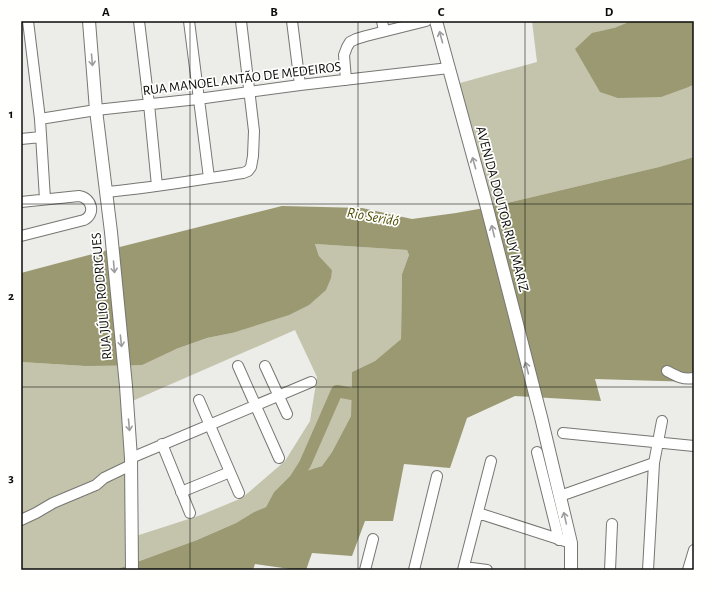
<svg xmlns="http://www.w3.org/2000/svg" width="715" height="591" font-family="'Alegreya Sans',sans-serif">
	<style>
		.green { fill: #c4c3ab; fill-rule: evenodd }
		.water { fill: #9a9972 }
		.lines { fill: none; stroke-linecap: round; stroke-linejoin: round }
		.river { stroke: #9a9972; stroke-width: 12 }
		.minor-casing { stroke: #767672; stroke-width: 12 }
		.major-casing { stroke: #767672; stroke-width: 14 }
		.minor { stroke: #fff; stroke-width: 10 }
		.major { stroke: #fff; stroke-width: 12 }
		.oneway { stroke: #9d9d9d }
		.grid { fill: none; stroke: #0b0b0a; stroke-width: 1; stroke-opacity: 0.55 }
		.labels { text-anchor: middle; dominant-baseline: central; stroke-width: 3.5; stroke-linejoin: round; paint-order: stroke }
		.street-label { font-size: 14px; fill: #0b0b0a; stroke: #fffffe }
		.water-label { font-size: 15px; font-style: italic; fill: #53500b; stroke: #fffffe }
		.neatline { fill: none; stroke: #0b0b0a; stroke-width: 1.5 }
		.grid-label { font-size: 13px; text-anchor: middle; font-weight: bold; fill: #0b0b0a }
	</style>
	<rect width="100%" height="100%" fill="#ecece8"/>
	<path class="green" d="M532,21H631L614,28L689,87L694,85V157L659,167L490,207L460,83L537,62Z
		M315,244L407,250L409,255L402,274L401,339L375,361L352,372L351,416L332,452L322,466L290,476L274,492L266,507L254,512L236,523L197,540L115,570H21V362L85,366L176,349L207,338L232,333L332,270L319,256ZM295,330L317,377L310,421L285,461L242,498L201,515L136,536L130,402Z"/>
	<path class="water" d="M631,21H694V85L661,97L618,98L600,92L575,49L592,33L614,28Z
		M694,157V382L595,379L601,401L515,396L467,418L450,468L404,464L393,521H365L352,556L312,553L306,570H297L255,564L253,570H115L197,540L236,523L254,512L266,507L274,492L290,476L322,466L332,452L351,416L352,372L375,361L401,339L402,274L409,255L407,250L315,244L319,256L332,270L331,278L326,290L309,305L289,315L232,333L207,338L176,349L142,365L85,366L21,362V273L104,251L282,206L362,208L412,219L456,213L490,207L659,167Z"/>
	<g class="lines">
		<path class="river" d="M291,486L305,464L337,391L362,396L365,392"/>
		<defs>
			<path id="minor" d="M28,21L40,119L45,199
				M139,21L149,104L157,186
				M189,21L209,178
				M292,21L300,85
				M382,21L384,31
				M346,80L344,55L347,47L350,42L356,39L366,36L426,21
				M40,119L96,110L198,99L300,85L449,68
				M21,139L41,137
				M106,192C152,188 197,180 243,173L248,171L251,167L253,156L254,131L241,21
				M21,202L79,196C92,198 96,214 84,220L21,236
				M238,366L279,458
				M265,366L287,414
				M667,371C676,376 683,380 694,378
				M199,400L239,493
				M563,433L694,446
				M162,444L190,513
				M537,452L559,540
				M131,458L311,382
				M181,492L230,472
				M560,496L654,463
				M478,513L571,543
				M21,520L36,513L53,503L96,485L104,478L131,465
				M464,567L487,570
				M365,570L373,539
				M414,570L437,476
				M463,570L491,461
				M610,570L612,524
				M648,570L654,463L662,421
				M688,570L694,550"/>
			<path id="major" d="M89,21L96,110L111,232L126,386L131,458L132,570
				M436,21L485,200L541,417L571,543V570"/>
		</defs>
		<use href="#minor" class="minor-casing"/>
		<use href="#major" class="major-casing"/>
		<use href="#minor" class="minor"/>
		<use href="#major" class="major"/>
	</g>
	<defs><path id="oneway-shaft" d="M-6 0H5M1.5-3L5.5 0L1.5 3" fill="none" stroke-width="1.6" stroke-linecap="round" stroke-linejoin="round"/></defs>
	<g class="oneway">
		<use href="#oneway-shaft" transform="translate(441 37) rotate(-105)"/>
		<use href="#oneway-shaft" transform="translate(92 60) rotate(85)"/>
		<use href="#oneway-shaft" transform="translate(474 163) rotate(-106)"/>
		<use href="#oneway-shaft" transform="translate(493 231) rotate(-104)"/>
		<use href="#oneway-shaft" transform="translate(114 267) rotate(85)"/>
		<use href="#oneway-shaft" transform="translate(121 341) rotate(84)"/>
		<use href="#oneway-shaft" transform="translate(527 368) rotate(-104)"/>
		<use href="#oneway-shaft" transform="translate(129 425) rotate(85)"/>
		<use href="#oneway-shaft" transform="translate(565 518) rotate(-103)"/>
	</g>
	<path class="grid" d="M190,21V570M358,21V570M525,21V570M21,204H694M21,387H694"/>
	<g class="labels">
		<g class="street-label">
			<text transform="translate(242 79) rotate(-7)">RUA MANOEL ANTÃO DE MEDEIROS</text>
			<text transform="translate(502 209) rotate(75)">AVENIDA DOUTOR RUY MARIZ</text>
			<text transform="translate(102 296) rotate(-95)">RUA JÚLIO RODRIGUES</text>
		</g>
		<g class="water-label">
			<text transform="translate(373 217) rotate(10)">Rio Seridó</text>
		</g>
	</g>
	<rect width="715" height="591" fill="none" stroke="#fffffe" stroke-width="44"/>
	<rect x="22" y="22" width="671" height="547" class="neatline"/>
	<g class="grid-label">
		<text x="106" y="16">A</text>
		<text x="274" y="16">B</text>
		<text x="441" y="16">C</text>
		<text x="609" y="16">D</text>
		<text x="11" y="118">1</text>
		<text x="11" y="300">2</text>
		<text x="11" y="482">3</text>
	</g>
</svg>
